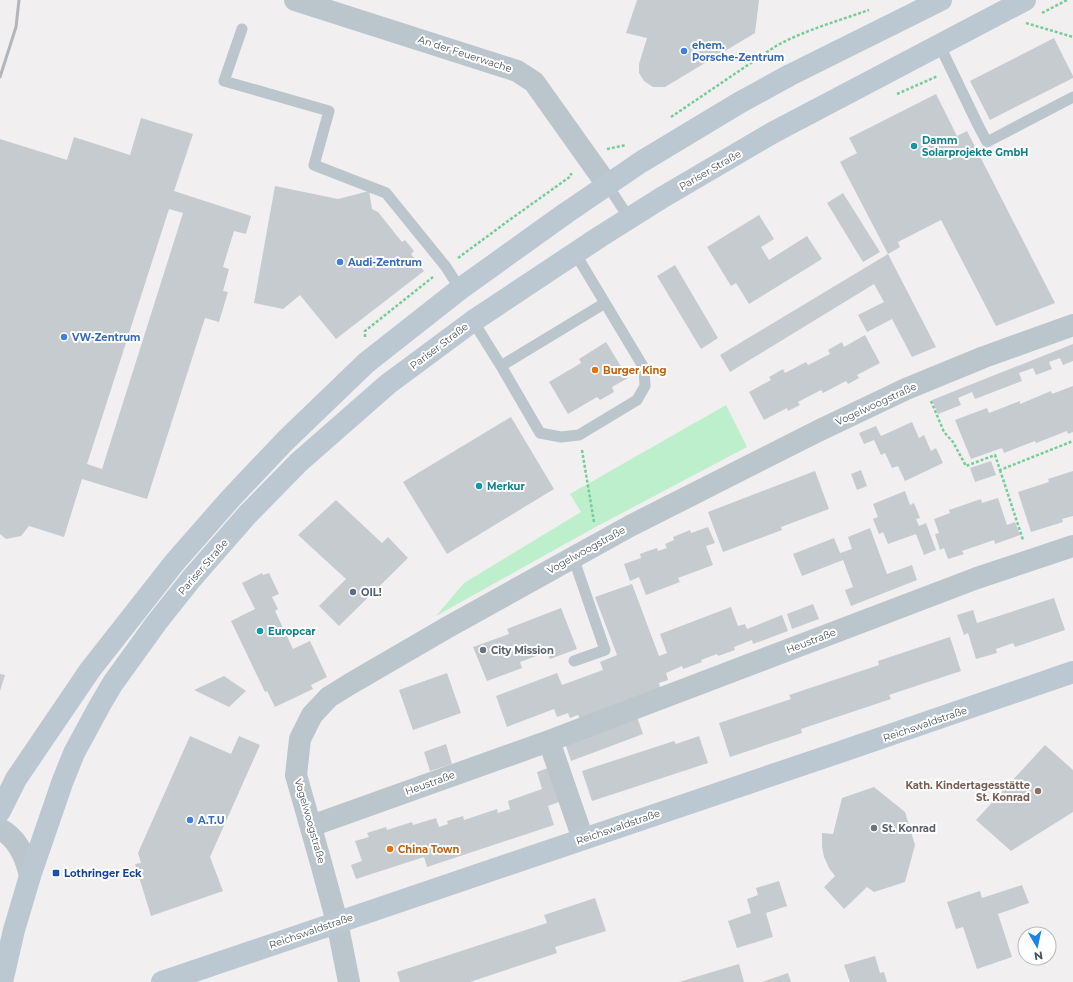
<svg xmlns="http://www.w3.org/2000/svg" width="1073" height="982" font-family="Montserrat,sans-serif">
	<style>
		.green { fill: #beefcc }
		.building { fill: #c6cbcf; fill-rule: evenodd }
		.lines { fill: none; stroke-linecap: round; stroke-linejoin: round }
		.path { stroke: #76cd99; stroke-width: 2.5; stroke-dasharray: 3 2; stroke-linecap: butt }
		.lane { stroke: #bbc5cc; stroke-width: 11 }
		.street { stroke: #bbc5cc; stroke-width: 22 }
		.secondary { stroke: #bbc8d1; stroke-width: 22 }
		.rail { stroke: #b2b6ba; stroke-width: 3 }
		.shop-dot { fill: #3f7fe0; stroke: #fff; stroke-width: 1.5 }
		.culture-dot { fill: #0f9aa8; stroke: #fff; stroke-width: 1.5 }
		.food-dot { fill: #e8710a; stroke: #fff; stroke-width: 1.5 }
		.service-dot { fill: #5c6f8a; stroke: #fff; stroke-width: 1.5 }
		.worship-dot { fill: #6b7280; stroke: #fff; stroke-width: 1.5 }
		.education-dot { fill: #8d6e63; stroke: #fff; stroke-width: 1.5 }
		.transit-dot { fill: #1a4fb4; stroke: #fff; stroke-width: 1.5 }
		.labels { text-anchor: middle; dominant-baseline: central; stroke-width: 4; stroke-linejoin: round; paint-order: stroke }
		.shop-label { font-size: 10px; font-weight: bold; fill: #366cbe; stroke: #fff; text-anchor: start }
		.street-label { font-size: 10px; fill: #47555d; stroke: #fff }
		.culture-label { font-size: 10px; font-weight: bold; fill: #0d838f; stroke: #fff; text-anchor: start }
		.food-label { font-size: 10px; font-weight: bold; fill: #c56008; stroke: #fff; text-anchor: start }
		.service-label { font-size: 10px; font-weight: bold; fill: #4e5e75; stroke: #fff; text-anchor: start }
		.worship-label { font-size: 10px; font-weight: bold; fill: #5b616d; stroke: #fff; text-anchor: start }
		.education-label { font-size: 10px; font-weight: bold; fill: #785e54; stroke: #fff; text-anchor: end }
		.transit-label { font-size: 10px; font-weight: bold; fill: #164399; stroke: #fff; text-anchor: start }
	</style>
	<rect width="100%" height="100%" fill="#f2eff0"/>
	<path class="green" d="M726,405L747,447L592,529L436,616L464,583L581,512L570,494Z"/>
	<path class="building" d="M637,0H759L755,33L665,87H653L644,81L639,73V64L647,38L626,33Z
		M1054,38L1073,76V78L990,120L970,81Z
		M936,94L957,136L967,131L1055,303L996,326L941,220L898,242L900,247L888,254L840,162L857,153L849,138Z
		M141,118L193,134L174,191L251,216L246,234L234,231L223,267L229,269L223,291L228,292L219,322L205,318L147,499L82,479L64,537L29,526L21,536L6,539L0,534V139L67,160L74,137L130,155ZM169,209L183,213L102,469L87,464Z
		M275,186L338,199L369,191L372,209L378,212L402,242L405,240L414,251L411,254L424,271L336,339L300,295L283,309L254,303Z
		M843,193L880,252L863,262L827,203Z
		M759,215L774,239L761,247L769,260L807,236L822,259L749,304L736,283L731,286L707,247Z
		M888,254L936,347L912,357L892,319L867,332L858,315L884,302L874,284L730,372L720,355Z
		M675,265L718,338L701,349L657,276Z
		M865,335L880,363L857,375L859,378L848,384L846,381L823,393L821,390L798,402L800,405L788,411L787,408L764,420L749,392L771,380L769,377L783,369L785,373L806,362L808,365L830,354L828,350L842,342L844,347Z
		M606,342L628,378L612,387L614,392L600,400L597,397L568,414L549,382L581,363L579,359Z
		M1073,344V361L1063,365L1060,358L1049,362L1052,369L1036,375L1033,368L1019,373L1022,381L975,399L972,392L958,398L961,405L938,414L932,400Z
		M1073,386V432L1068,434L1067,431L1036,443L1035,441L1004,453L1002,448L971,459L955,420L987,408L989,413L1020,401V404L1051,391L1052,394Z
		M511,417L554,489L447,554L403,482Z
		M912,422L919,438L924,435L931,451L936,448L943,463L905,481L898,466L892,468L885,453L881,455L874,440L864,444L859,433L876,426L881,436Z
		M991,461L996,475L975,482L970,468Z
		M861,470L867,486L857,490L851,474Z
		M815,471L829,509L781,527L782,530L723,552L708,512Z
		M1073,471V516L1062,519L1063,522L1031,532L1018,492L1049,482L1048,479Z
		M905,491L910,505L914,503L920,518L916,519L919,526L926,523L936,550L924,555L916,534L888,544L883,532L879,534L873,519L878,517L873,504Z
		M998,498L1007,525L1015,522L1020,535L995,544L994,540L962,551L964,554L948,559L944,548L940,550L935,534L939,533L934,519L950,513L949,510L981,499L982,503Z
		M336,500L382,543L388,537L408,558L339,626L319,606L346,579L298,535Z
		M708,527L715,543L706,546L713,565L678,578L680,582L646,595L639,577L630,581L624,564L641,558L640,554L648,551L657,548L658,551L667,548L665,544L674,540L673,537L690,530L691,533Z
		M870,528L887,574L912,565L917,580L851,606L845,590L853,587L843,560L802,576L793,554L834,538L840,553L852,549L848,537Z
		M262,573L263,575L269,573L279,594L272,597L278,609L275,611L293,649L310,641L327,677L311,685L313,689L275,707L267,691L265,692L231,621L255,609L242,583Z
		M632,584L659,656L667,653L660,634L731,607L738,626L745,624L747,629L782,615L788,631L753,644L752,640L734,647L735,650L718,656L717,654L701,660L702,662L683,669L682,666L666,673L668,680L659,683L660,688L580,719L578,715L570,718L568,713L557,717L554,709L507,727L496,696L557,673L562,685L603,670L600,662L617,655L595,597Z
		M1054,598L1065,630L1015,647L1013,643L996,649L997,653L976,659L968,633L964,635L957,615L973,610L977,623Z
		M813,604L819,619L792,629L787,614Z
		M561,608L577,649L550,659L547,652L520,662L522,668L487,681L473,647L509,634L507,629Z
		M950,637L961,671L889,695L891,699L801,729L802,733L730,757L719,723L791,699L789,695L879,665L878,661Z
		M447,673L461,713L413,730L399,690Z
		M0,674L5,675L0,691Z
		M224,676L246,691L229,707L194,690Z
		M637,717L643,734L571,761L565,743Z
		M190,736L231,754L239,736L260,745L210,857L223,891L151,916L135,864L141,863L138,853Z
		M699,736L708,763L592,801L582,771L674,741L676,744Z
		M446,744L452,764L430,771L424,752Z
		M1045,745L1073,770V812L1011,851L976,820Z
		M548,768L559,802L548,806L554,825L427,867L424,857L356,879L351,865L362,861L355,841L369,837L367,833L386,827L387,830L412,822L413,825L436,818L439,827L448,824L447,821L463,816L464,820L497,809L498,813L510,809L508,801L542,789L537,772Z
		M874,787L905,812L915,845L905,882L874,892L867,887L844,909L824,887L835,876L829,868L824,857L822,847V833L833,834L842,798Z
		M779,881L787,906L766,913L773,937L737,948L728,921L751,913L747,899L758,895L756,888Z
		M1022,885L1029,903L998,914L1012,957L977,969L963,927L956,929L947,902L980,891L982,898Z
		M595,898L606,931L555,947L557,953L470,982H400L397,972L547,923L544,915Z
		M875,956L880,973L884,972L887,982H850L844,965Z
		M739,964L744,982H679Z
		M788,973L791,982H762Z"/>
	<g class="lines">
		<path class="path" d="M1042,13L1067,0
			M1026,23L1073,37
			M897,94L938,76
			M671,117L776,46C805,30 838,21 869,10
			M607,149L626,145
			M458,258L508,221L571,176V173
			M365,337V331L433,277
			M931,401L944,432L953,442L966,466L995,455L1000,470L1073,441
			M582,450L594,522
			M1000,470L1023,540"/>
		<path class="lane" d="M242,29L224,81L329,111L314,165L386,193L446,267L460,289
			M939,44L978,125L987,142L1073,97
			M608,186L629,218
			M473,321L501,366L540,433L561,437L579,435L637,400L645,386L644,368L575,253
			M501,366L605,303
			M573,557L605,650L574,661"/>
		<path class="street" d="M295,0L517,71L534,82L608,186
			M549,741L583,839
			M311,826L549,741L977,578L1073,546
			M0,829C17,838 26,858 30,876
			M349,982L337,922L321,863L296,775L300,739L312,715L329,697L350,684L448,627L630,526L818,431L906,389L984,357L1073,325"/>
		<path class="secondary" d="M0,811L16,779L90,670L174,563L231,498L285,441L366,363L460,289L566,213L641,162L739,103L790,75L941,0
			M2,982L14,930L30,876L62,783L74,753L100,705L113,683L157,622L192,578L248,514L299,462L388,384L473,321L601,236L663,197L774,132L1025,0
			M162,982C466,878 770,777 1073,672"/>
		<path class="rail" d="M0,77L16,27L19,0"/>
	</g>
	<g class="shop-dot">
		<circle cx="684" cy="51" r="4"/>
		<circle cx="340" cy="262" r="4"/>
		<circle cx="64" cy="337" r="4"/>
		<circle cx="190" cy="820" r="4"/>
	</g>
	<g class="culture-dot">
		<circle cx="914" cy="146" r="4"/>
		<circle cx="479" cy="486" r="4"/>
		<circle cx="260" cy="631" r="4"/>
	</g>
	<g class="food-dot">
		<circle cx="595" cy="370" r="4"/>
		<circle cx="390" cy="849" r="4"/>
	</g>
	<circle class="service-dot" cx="353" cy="592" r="4"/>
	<g class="worship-dot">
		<circle cx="483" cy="650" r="4"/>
		<circle cx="874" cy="828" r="4"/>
	</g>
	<circle class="education-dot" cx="1038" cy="791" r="4"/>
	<rect class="transit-dot" x="52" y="869" width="8" height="8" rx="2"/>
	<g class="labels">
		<g class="shop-label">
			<text x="692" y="45">ehem.<tspan x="692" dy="12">Porsche-Zentrum</tspan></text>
			<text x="348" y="262">Audi-Zentrum</text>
			<text x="72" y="337">VW-Zentrum</text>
			<text x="198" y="820">A.T.U</text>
		</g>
		<g class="street-label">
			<text transform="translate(465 54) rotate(18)">An der Feuerwache</text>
			<text transform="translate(710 170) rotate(-30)">Pariser Straße</text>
			<text transform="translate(439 346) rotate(-37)">Pariser Straße</text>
			<text transform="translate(876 404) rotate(-25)">Vogelwoogstraße</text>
			<text transform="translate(586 550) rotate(-29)">Vogelwoogstraße</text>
			<text transform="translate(203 567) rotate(-49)">Pariser Straße</text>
			<text transform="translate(811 641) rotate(-21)">Heustraße</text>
			<text transform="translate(925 724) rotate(-19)">Reichswaldstraße</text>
			<text transform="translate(430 783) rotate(-20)">Heustraße</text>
			<text transform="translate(310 821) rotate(74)">Vogelwoogstraße</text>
			<text transform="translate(618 827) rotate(-19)">Reichswaldstraße</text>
			<text transform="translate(311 931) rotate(-19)">Reichswaldstraße</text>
		</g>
		<g class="culture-label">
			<text x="922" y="140">Damm<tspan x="922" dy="12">Solarprojekte GmbH</tspan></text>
			<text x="487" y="486">Merkur</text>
			<text x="268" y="631">Europcar</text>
		</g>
		<g class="food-label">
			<text x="603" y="370">Burger King</text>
			<text x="398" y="849">China Town</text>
		</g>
		<g class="service-label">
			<text x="361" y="592">OIL!</text>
		</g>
		<g class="worship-label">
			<text x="491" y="650">City Mission</text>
			<text x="882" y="828">St. Konrad</text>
		</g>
		<g class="education-label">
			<text x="1030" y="785">Kath. Kindertagesstätte<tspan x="1030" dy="12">St. Konrad</tspan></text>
		</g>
		<g class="transit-label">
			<text x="64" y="873">Lothringer Eck</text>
		</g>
	</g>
	<g transform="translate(1037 946) rotate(171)"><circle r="19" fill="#ffffff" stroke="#b5bbbe"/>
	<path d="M0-3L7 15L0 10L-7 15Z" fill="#1986e2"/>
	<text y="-6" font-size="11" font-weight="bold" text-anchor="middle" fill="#47555d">N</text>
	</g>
</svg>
